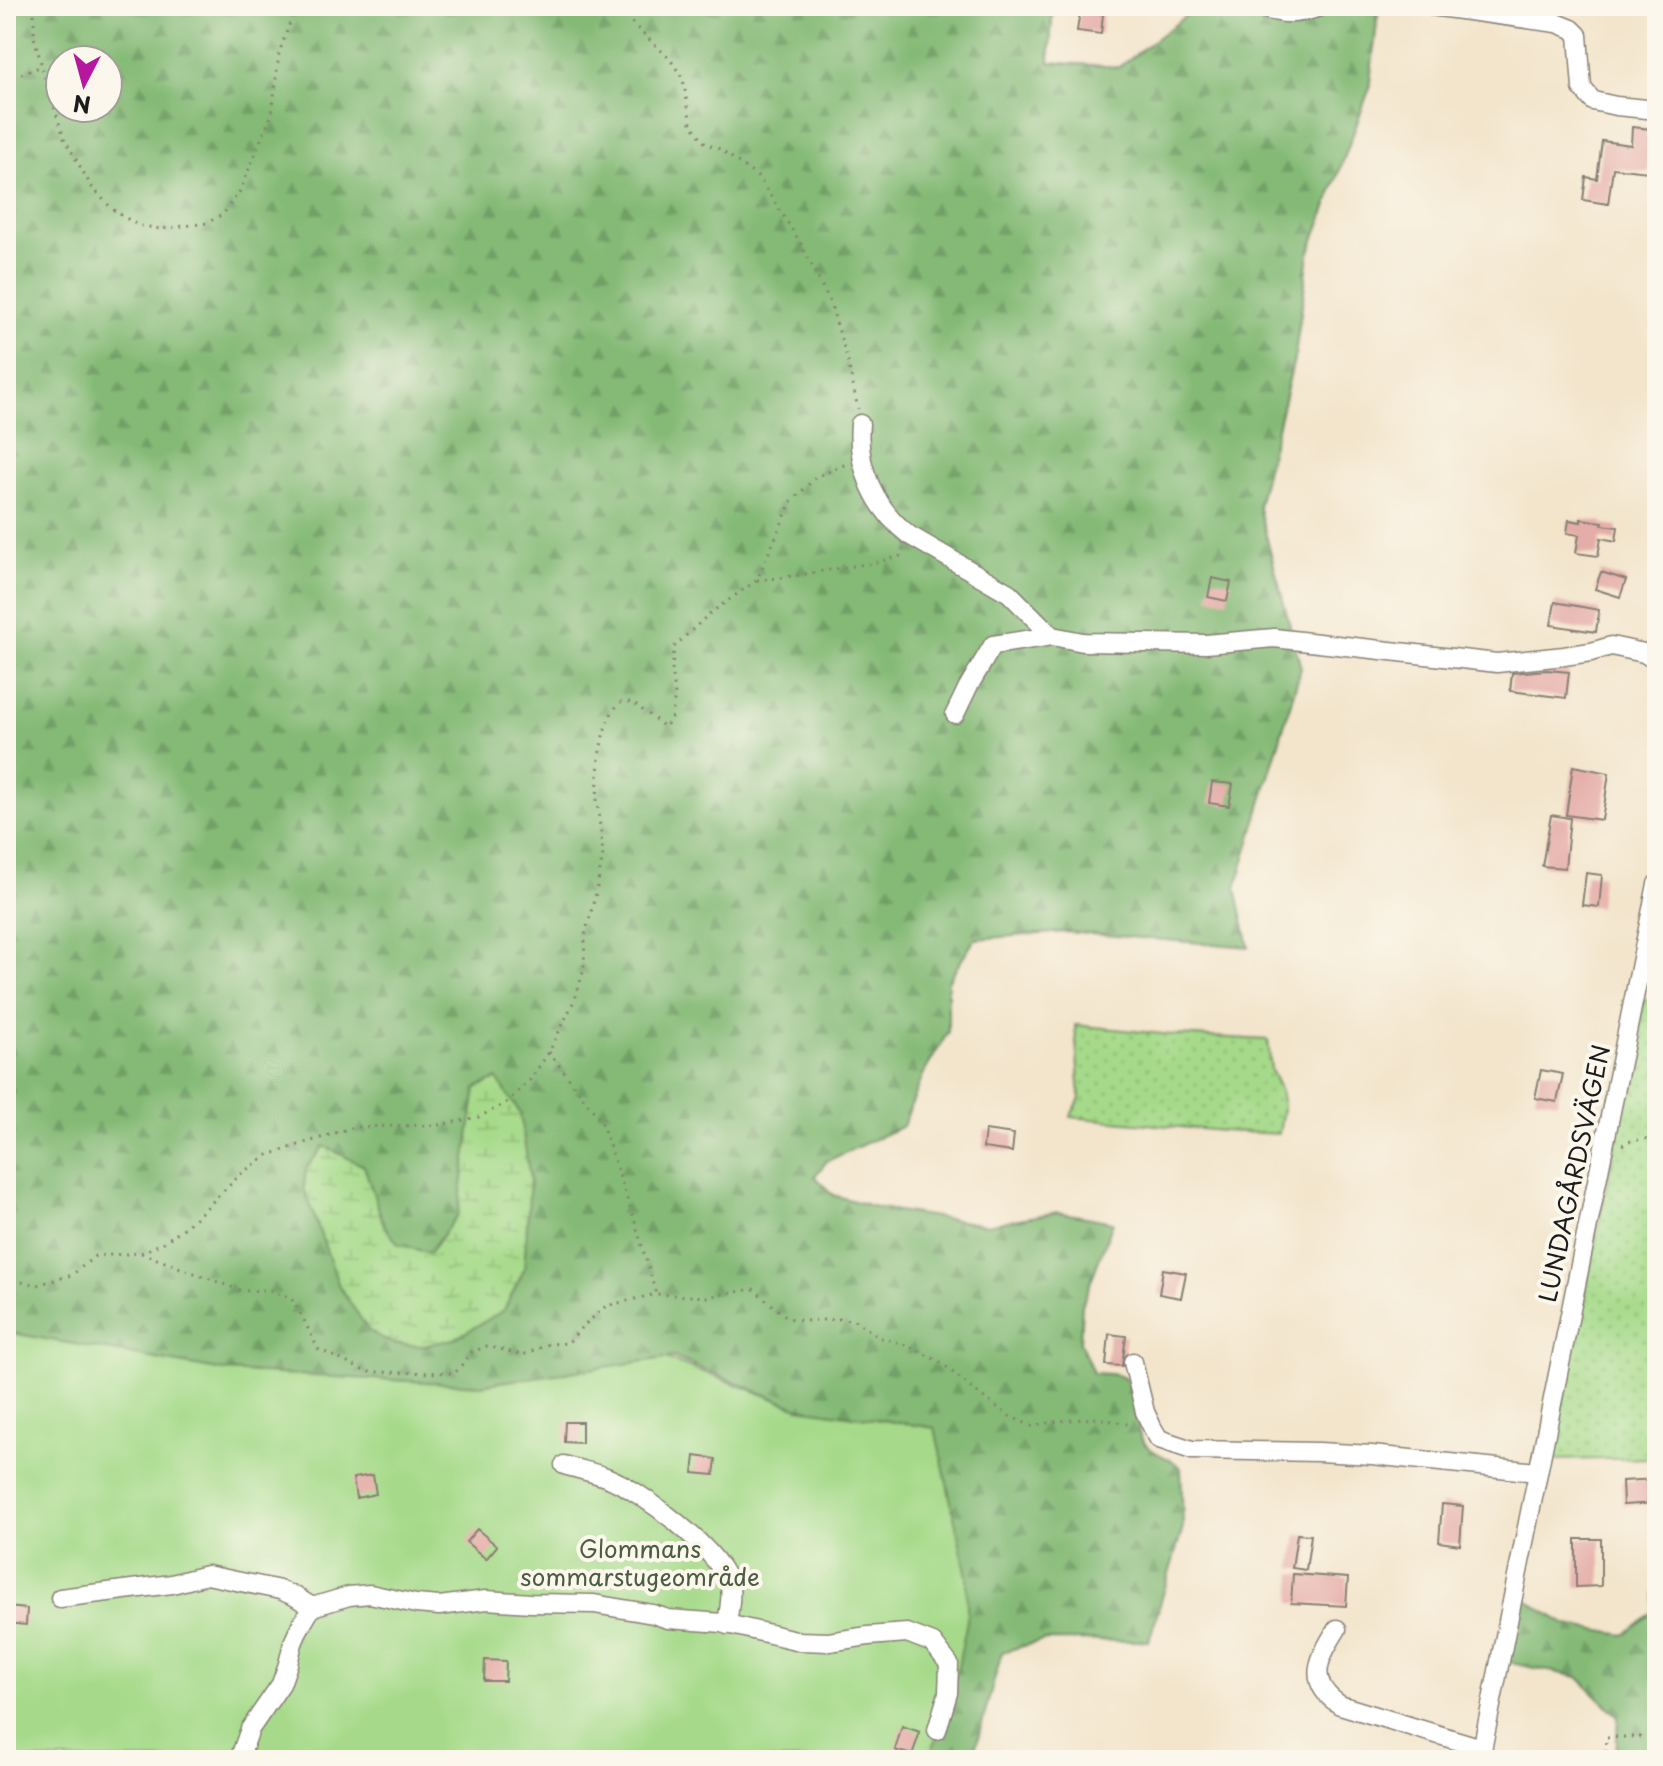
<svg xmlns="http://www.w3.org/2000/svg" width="1663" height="1766" font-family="'Playpen Sans',sans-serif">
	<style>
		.grass { fill: url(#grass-dots); stroke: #617b53; stroke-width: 2 }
		.forest { fill: url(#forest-firs); stroke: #506b49; stroke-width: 2; fill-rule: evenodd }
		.wetland { fill: url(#wetland-marsh); stroke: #617b53; stroke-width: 2 }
		.park { fill: #a6da8a; stroke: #617b53; stroke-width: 2 }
		.building { fill: #e5ada8 }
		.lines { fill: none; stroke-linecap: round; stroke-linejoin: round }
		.minor-casing { stroke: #888074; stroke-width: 21 }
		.path { stroke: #888074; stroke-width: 3; stroke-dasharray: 2 6; stroke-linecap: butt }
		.minor { stroke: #fff; stroke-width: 18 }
		.labels { text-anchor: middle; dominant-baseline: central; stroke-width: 8; stroke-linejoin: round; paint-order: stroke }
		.street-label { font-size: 24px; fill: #1c1c1c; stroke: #fbf7ec }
		.park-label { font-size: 24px; fill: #4c5e42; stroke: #fbf7ec }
	</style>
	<defs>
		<pattern id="grass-dots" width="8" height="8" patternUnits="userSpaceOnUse" patternTransform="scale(2)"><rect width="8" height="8" fill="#a6da8a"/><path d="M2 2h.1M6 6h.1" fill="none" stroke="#8eba76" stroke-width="1.8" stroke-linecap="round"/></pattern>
		<pattern id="forest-firs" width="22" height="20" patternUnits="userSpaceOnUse" patternTransform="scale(2)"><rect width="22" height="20" fill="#84ba76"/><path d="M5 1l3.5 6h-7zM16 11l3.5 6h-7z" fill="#719f66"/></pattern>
		<pattern id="wetland-marsh" width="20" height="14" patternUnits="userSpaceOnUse" patternTransform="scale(2)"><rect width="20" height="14" fill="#a6da8a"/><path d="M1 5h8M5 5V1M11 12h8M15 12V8" fill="none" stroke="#8eba76"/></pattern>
	</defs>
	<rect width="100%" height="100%" fill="#fbf7ec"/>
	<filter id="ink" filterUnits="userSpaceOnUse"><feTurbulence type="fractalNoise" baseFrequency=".0125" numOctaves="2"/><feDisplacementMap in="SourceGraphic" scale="16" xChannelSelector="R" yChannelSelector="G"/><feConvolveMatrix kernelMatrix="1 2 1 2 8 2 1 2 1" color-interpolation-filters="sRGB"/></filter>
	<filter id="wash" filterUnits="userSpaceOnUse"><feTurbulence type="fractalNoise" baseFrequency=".006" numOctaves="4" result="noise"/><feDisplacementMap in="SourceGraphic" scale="32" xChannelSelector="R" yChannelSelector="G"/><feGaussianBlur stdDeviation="1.8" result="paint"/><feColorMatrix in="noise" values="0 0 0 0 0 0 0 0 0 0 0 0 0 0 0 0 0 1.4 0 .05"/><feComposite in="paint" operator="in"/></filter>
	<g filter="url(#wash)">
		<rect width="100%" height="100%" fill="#f3e5cc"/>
		<path class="grass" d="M1644,1000H1657V1458L1551,1460Z
			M1075,1025L1173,1035L1268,1040L1271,1070L1280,1089L1283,1107L1279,1134L1223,1131L1070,1117L1080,1099Z"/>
		<path class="forest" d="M6,6H1053L1049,62L1119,67L1187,15L1189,6H1379L1369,90L1309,254L1295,355L1258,505L1301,668L1236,888L1249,947L1066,932L975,939L948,981V1032L924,1073L903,1126L827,1161L815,1176L833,1195L879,1208L986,1225L1058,1212L1113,1222L1082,1305L1080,1342L1093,1373C1102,1374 1117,1373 1124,1378C1137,1387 1134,1424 1141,1438C1149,1454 1170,1456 1181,1468L1183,1527L1149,1641L1045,1640L1002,1652L972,1760H929L957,1671L935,1428L799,1408L673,1357L481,1385L223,1371L6,1332ZM60,60H108V108H60Z
			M1657,1571V1760H1616L1618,1716L1578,1677L1506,1662L1521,1597L1567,1625L1624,1635L1653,1612Z"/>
		<path class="wetland" d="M497,1079L520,1113L530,1179L524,1270L504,1310L454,1339L422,1346L391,1343L369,1331L339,1286L304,1188L306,1168L324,1146L364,1166L384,1225L398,1244L429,1253L458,1214L476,1088Z"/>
		<path class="park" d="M6,1332L223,1371L481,1385L666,1358L799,1408L935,1428L967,1576V1620L957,1671L929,1760H6Z"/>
		<g id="blocks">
			<path class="building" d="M1080,11L1103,14L1101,34L1077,31Z
				M1632,127L1651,129L1648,172L1613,168L1608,204L1583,200L1586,177L1597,179L1602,141L1631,145Z
				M1581,519L1603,522L1602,525L1618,527L1616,541L1601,538L1598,556L1576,553L1579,535L1567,533L1569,520L1581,522Z
				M1601,572L1626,580L1620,597L1595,589Z
				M1212,578L1231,582L1227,601L1208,597Z
				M1555,602L1599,610L1596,632L1551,625Z
				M1547,670L1569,672L1566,698L1510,691L1512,673Z
				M1573,766L1609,773L1602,820L1566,815Z
				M1212,782L1233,784L1229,806L1209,803Z
				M1551,815L1570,818L1565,868L1542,866Z
				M1586,873L1602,875L1599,907L1582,905Z
				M1541,1070L1563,1074L1557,1102L1535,1098Z
				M985,1130L1014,1134L1012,1152L983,1148Z
				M1163,1269L1186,1273L1181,1298L1159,1294Z
				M1109,1334L1126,1336L1122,1366L1106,1365Z
				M565,1422H582V1443L564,1442Z
				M695,1456L716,1459L714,1475L693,1473Z
				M373,1475L376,1494L356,1498L353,1478Z
				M1657,1479V1503L1623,1505L1622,1481Z
				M1442,1504L1463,1506L1460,1545L1439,1542Z
				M477,1529L497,1546L486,1559L466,1542Z
				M1297,1534L1311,1535L1306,1570L1292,1568Z
				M1576,1539H1601V1586L1576,1587Z
				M1293,1574L1348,1578L1346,1606L1291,1603Z
				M7,1607L27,1609L26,1625L6,1623Z
				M485,1660L506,1661L505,1681H484Z
				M902,1726L920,1732L912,1755L895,1750Z"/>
		</g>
	</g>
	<g filter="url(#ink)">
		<use href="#blocks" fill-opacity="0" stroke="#888074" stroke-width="2"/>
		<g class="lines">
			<defs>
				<path id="minor" d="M1253,6C1281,14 1295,17 1322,6
					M1431,6L1557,23L1572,29L1578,35L1582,88L1593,101L1616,106L1657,110
					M860,424C856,466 875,509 909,535L1009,593L1052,636
					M955,714L968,687L993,645L1052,636L1083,642L1206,644L1274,638L1497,663L1564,656L1591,652L1611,646L1644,653L1657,661
					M1133,1362L1145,1412L1153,1429L1159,1439L1192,1450L1319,1452L1372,1455L1537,1472
					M564,1465C577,1469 592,1472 606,1477C639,1489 723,1552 730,1587C732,1598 728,1614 727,1625
					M60,1598L172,1584L207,1575L280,1590L296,1597L312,1607
					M1337,1629C1319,1658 1305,1682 1340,1705L1482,1748
					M239,1760L250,1729L281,1684L288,1664L293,1643L300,1627L312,1607L349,1596L370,1594L416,1604L439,1606L486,1600L531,1603L594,1604L653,1614L668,1619L723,1623L800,1641L829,1642L868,1636L907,1633L933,1643L949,1664L948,1693L937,1730
					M1480,1760L1657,884"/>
			</defs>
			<use href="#minor" class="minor-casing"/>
			<path class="path" d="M34,6V37L47,85L64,138L91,186L112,209L137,225L160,229L207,223L223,214L240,191L272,113L279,53L296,6
				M614,6L670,59L683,79L691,124L706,144L720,149L759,178L800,242L830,302L847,358L858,409
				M6,80L42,66
				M757,580L780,578L878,562L900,556L903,549
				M549,1052L601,1121L635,1222L656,1294
				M1622,1145L1631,1141L1657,1137
				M141,1253L242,1291L270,1290L291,1298L303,1318L318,1349L367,1372L455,1373L472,1352L487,1346L523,1355L549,1344L568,1343L581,1328L606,1306L656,1294L706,1297L753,1289L788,1318L805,1321L840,1319L854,1320L881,1338L909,1346L942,1363L971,1388L1009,1416L1032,1426L1059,1421L1097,1418L1132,1425
				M6,1279L37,1285L72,1275L95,1256L141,1253L164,1242L184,1228L207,1207L243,1172L268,1155L354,1127L439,1125L479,1117L506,1103L530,1080L549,1052L575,999L584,969L585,935L596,893L603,854L597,799L599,756L604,731L612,712L620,702H632L665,727L671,719L675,695L672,668L674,647L709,614L757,580L791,502L816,477L846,464
				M1605,1760L1606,1737H1657"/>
			<use href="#minor" class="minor"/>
		</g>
	</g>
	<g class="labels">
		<g class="street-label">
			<text transform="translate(1573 1173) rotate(-78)">LUNDAGÅRDSVÄGEN</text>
		</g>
		<g class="park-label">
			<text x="640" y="1548">Glommans<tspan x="640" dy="28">sommarstugeområde</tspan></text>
		</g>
	</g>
	<rect width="1663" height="1766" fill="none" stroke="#fbf7ec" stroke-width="32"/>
	<g transform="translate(84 84) rotate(186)"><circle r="38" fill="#fbf7ec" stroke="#a29f99" stroke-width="2"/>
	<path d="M0-6L14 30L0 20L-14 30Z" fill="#b5179e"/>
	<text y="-12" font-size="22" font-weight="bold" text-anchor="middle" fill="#1c1c1c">N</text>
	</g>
</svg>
